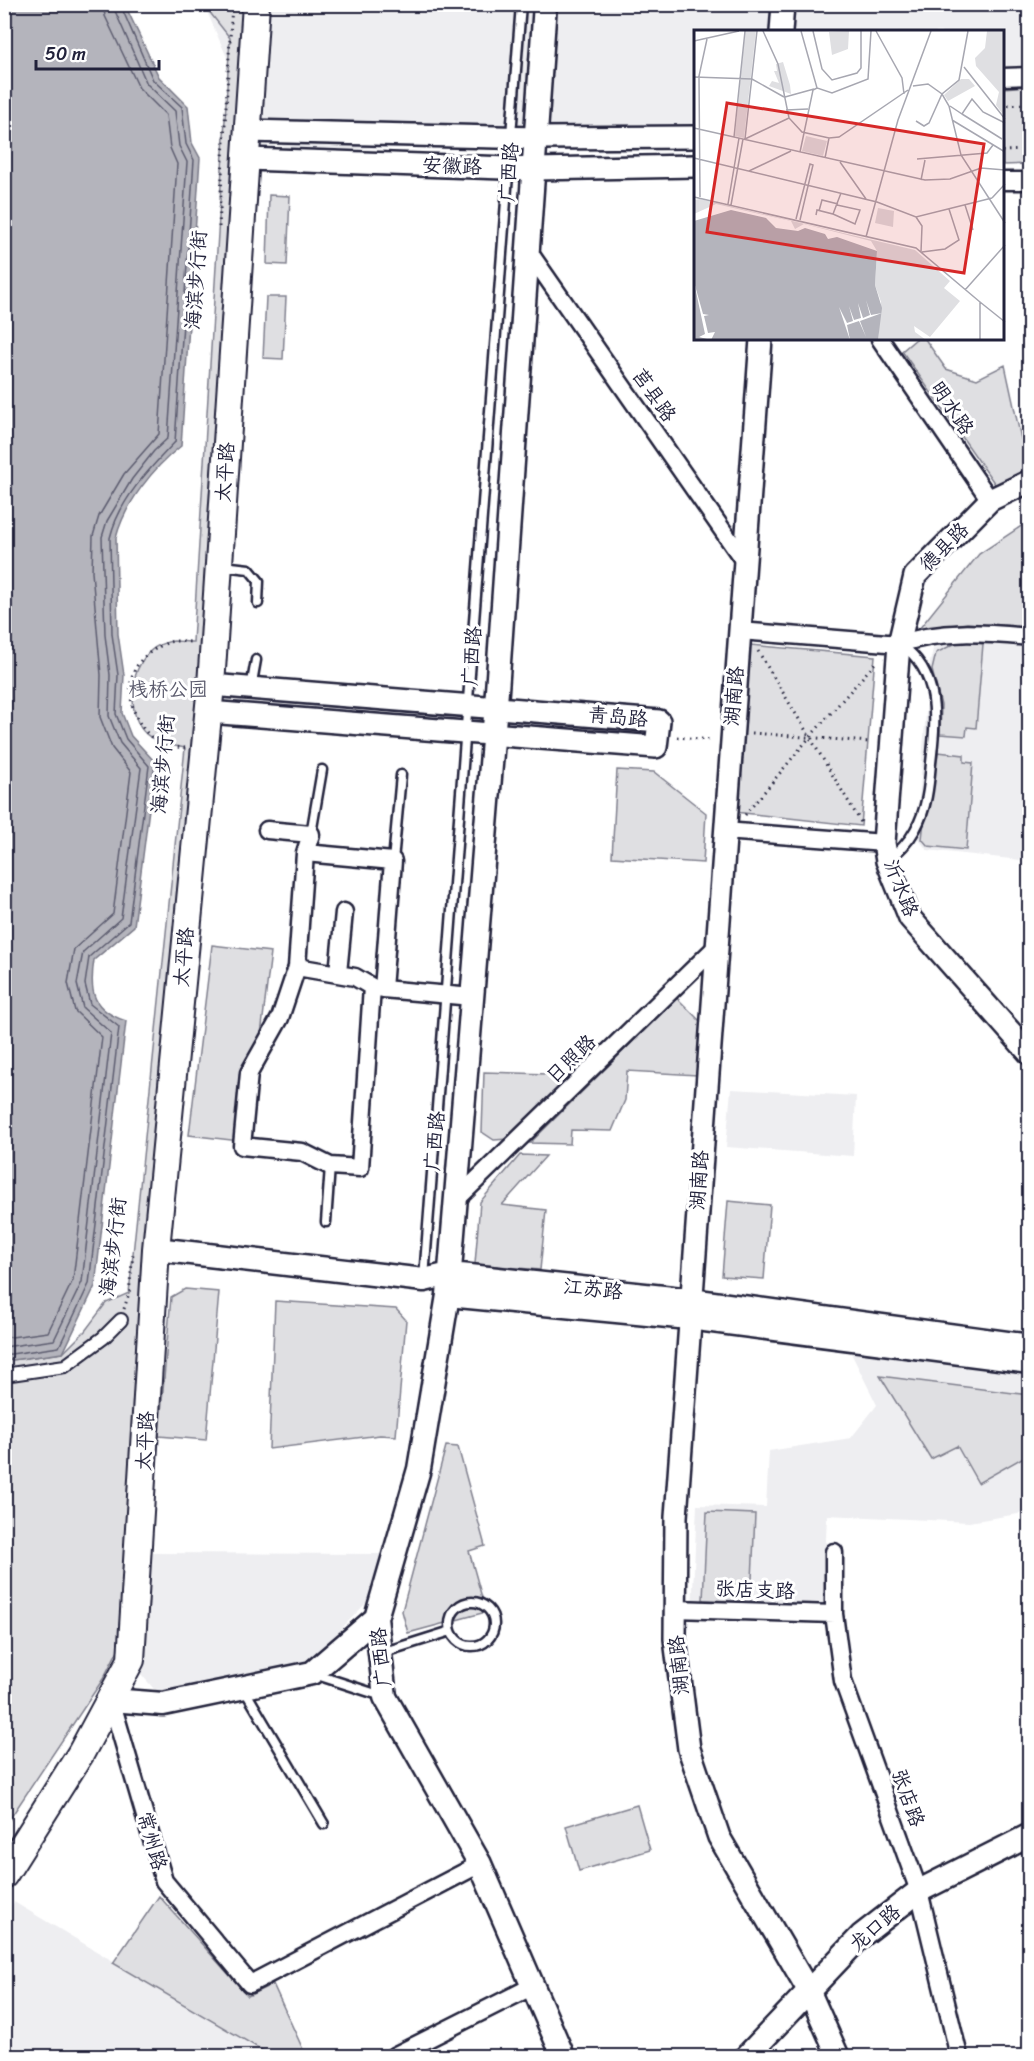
<svg xmlns="http://www.w3.org/2000/svg" width="1034" height="2061" font-family="Sriracha,'LXGW WenKai TC',sans-serif">
	<style>
		.built { fill: #eeeef1 }
		.green { fill: #dfdfe2; stroke: #80808e; stroke-width: 1.5 }
		.water { fill: #b4b4bc; stroke: #7a7a88; stroke-width: 1.5 }
		.lines { fill: none; stroke-linecap: round; stroke-linejoin: round }
		.shore { stroke: #5c5c6f; stroke-width: 1.5 }
		.service-casing { stroke: #22223b; stroke-width: 13 }
		.pedestrian-casing { stroke: #22223b; stroke-width: 16 }
		.minor-casing { stroke: #22223b; stroke-width: 21 }
		.tertiary-casing { stroke: #22223b; stroke-width: 26 }
		.secondary-casing { stroke: #22223b; stroke-width: 27 }
		.primary-casing { stroke: #22223b; stroke-width: 30 }
		.path { stroke: #22223b; stroke-width: 3; stroke-dasharray: 1.5 4.5; stroke-linecap: butt }
		.service { stroke: #fff; stroke-width: 8 }
		.pedestrian { stroke: #fff; stroke-width: 12 }
		.minor { stroke: #fff; stroke-width: 16 }
		.tertiary { stroke: #fff; stroke-width: 21 }
		.secondary { stroke: #fff; stroke-width: 22 }
		.primary { stroke: #fff; stroke-width: 26 }
		.labels { text-anchor: middle; dominant-baseline: central; stroke-width: 6; stroke-linejoin: round; paint-order: stroke }
		.street-label { font-size: 20px; fill: #22223b; stroke: #fff }
		.park-label { font-size: 20px; fill: #5b5b6d; stroke: #fff }
		.inset-road { fill: none; stroke: #a7a7b1; stroke-width: 1.5 }
		.view { fill: #d62828; fill-opacity: 0.15; stroke: #d62828; stroke-width: 3 }
		.inset-edge { fill: none; stroke: #22223b; stroke-width: 3 }
	</style>
	<rect width="100%" height="100%" fill="#fff"/>
	<filter id="ink" filterUnits="userSpaceOnUse"><feTurbulence type="fractalNoise" baseFrequency=".0167" numOctaves="2"/><feDisplacementMap in="SourceGraphic" scale="12" xChannelSelector="R" yChannelSelector="G"/><feConvolveMatrix kernelMatrix="1 2 1 2 8 2 1 2 1" color-interpolation-filters="sRGB"/></filter>
	<g filter="url(#ink)">
		<path class="built" d="M204,5H1029V114L1003,115L1002,32H695V131L290,153L254,119Z
			M956,638L1029,643V861L927,850L916,836L930,662L933,649Z
			M731,1089L856,1096L853,1156L726,1147Z
			M851,1353L1029,1374V1506L1018,1514L969,1522L827,1515L823,1614L692,1611L697,1505L766,1507L769,1451L851,1438L877,1405Z
			M148,1553L383,1554L367,1602L318,1653L293,1667L160,1696L141,1674Z
			M14,1902L272,2056H5L4,1917Z"/>
		<path class="green" d="M204,5H245L208,653L138,1337L119,1648L103,1679L5,1826V1361L63,1353L85,1331L106,1303L129,1293L185,748C170,745 158,744 146,734C137,726 133,711 133,700C131,674 144,644 174,641C180,641 187,642 193,642L230,38Z
			M1029,86V164L1003,165V88Z
			M269,195L290,196L287,265L267,264Z
			M266,297H286L283,359L263,358Z
			M916,339H925L946,369L977,379L1005,365L1021,439L1029,438V474L997,487L902,351Z
			M1029,521V629L967,623L919,629L979,554Z
			M960,641L983,644L976,728L967,727L966,736L940,734L941,705L932,670L936,653Z
			M750,645L875,656L861,826L735,812Z
			M938,752L964,755V762L973,763L966,850L928,846L922,839L924,821L930,807Z
			M617,770L654,772L706,813L703,863L612,857Z
			M212,945L271,952L248,1142L189,1135Z
			M677,998L701,1022L697,1075L627,1071L625,1100L612,1131L571,1130L570,1144L530,1143Z
			M484,1072L577,1075L508,1139L494,1140L482,1132Z
			M520,1155L546,1156L502,1205L546,1210L540,1270L475,1264L480,1202Z
			M728,1201L770,1205L764,1279L722,1276Z
			M185,1289L219,1292L206,1440L159,1436L171,1297Z
			M275,1301L396,1309L406,1320L396,1436L380,1435L269,1449Z
			M880,1376L1029,1395V1454L978,1483L957,1446L931,1459Z
			M446,1446L458,1447L485,1546L469,1551L486,1612L408,1633L402,1611Z
			M707,1512L755,1514L751,1602L703,1600Z
			M637,1805L650,1850L579,1871L566,1826Z
			M159,1896L248,1996L273,1984L306,2056H272L113,1963Z"/>
		<path class="water" d="M4,5H125L159,77L188,106L192,143L200,158L181,446C153,468 125,503 116,538L118,634L124,675L122,713L131,736L155,762L134,926L94,960C89,992 92,1010 126,1021L95,1286L63,1353L5,1361Z"/>
		<g class="lines">
			<path class="shore" d="M4,1338L48,1332L73,1280L102,1037L75,1011L68,983L74,949L113,914L131,772L112,748L100,717L101,675L92,572L93,536L99,516L124,474L159,434L177,164L170,148L166,115L139,88L105,16L103,4
				M4,1347L54,1340L82,1282L111,1033L83,1008L77,984L83,952L121,918L141,768L120,743L109,716L110,675L105,635L102,537L107,521L132,479L154,451L168,438L187,162L179,146L175,111L147,84L112,4
				M4,1355L59,1347L89,1284L119,1027L90,1004L85,984L89,957L129,922L149,766L126,739L116,714L118,675L112,634L110,538C119,500 149,469 175,442L194,160L186,144L182,107L153,80L120,4"/>
			<defs>
				<path id="service" d="M223,566L249,569L259,581L258,603
					M251,688L256,660
					M311,834L322,770
					M393,861L401,775
					M887,861C899,851 908,843 915,830C927,809 929,786 931,763C936,719 941,672 900,644
					M326,1222L330,1166
					M424,1278L521,4
					M450 1624a22 22 0 1 1 44 0a22 22 0 1 1-44 0Z
					M381,1653L451,1631
					M314,1674L382,1696
					M244,1689L324,1824"/>
				<path id="pedestrian" d="M4,1375L65,1366L103,1338L121,1320"/>
				<path id="minor" d="M1002,77L1030,76
					M1002,181H1030
					M529,252L744,561
					M880,339L990,500
					M740,631L899,644C942,629 985,633 1030,637
					M267,830L311,834L305,853L297,967L355,977L372,987L383,989L472,997
					M724,831L884,843
					M305,853L393,861L383,989
					M297,967L280,1018L249,1073L242,1146L302,1152L330,1166L360,1168L372,987
					M338,973L344,912
					M456,1200L716,947
					M834,1552V1614L843,1681L919,1891L959,2056
					M675,1609L834,1614
					M111,1700L164,1881L250,1984L480,1864
					M394,2056L533,1986"/>
				<path id="tertiary" d="M781,32L783,4
					M247,131L537,138L695,137
					M245,159L535,169L695,166
					M761,339L676,1517L675,1639L689,1749L719,1837L810,1993L838,2056
					M1030,481L990,500L915,576L899,644L884,843L887,861L910,918L1030,1054
					M208,712L656,747L659,721L211,685"/>
				<path id="secondary" d="M545,4L497,691L448,1295L419,1469L376,1618L385,1697L480,1864L563,2056
					M156,1249L424,1280L450,1274L470,1276L691,1300L1030,1346
					M448,1295L689,1318L1030,1362
					M111,1700L163,1704L312,1673L376,1618
					M747,2056L861,1936L919,1891L1030,1835"/>
				<path id="primary" d="M4,1875L81,1753L131,1660L156,1249L211,685L256,4"/>
			</defs>
			<use href="#service" class="service-casing"/>
			<use href="#pedestrian" class="pedestrian-casing"/>
			<use href="#minor" class="minor-casing"/>
			<use href="#tertiary" class="tertiary-casing"/>
			<use href="#secondary" class="secondary-casing"/>
			<use href="#primary" class="primary-casing"/>
			<path class="path" d="M220,4L232,12
				M1002,105L1030,104
				M1002,151L1030,150
				M219,227L232,4
				M758,651L862,824
				M752,733L870,742
				M677,737L712,740
				M185,748C178,747 168,747 162,744C135,732 120,688 139,663C145,654 159,646 169,642C176,640 185,642 193,642
				M745,815L809,738L876,662
				M124,1309L129,1293L133,1253
				M4,1542V1552"/>
			<use href="#service" class="service"/>
			<use href="#pedestrian" class="pedestrian"/>
			<use href="#minor" class="minor"/>
			<use href="#tertiary" class="tertiary"/>
			<use href="#secondary" class="secondary"/>
			<use href="#primary" class="primary"/>
		</g>
	</g>
	<g class="labels">
		<g class="street-label">
			<text transform="translate(452 166) rotate(2)">安徽路</text>
			<text transform="translate(509 172) rotate(-86)">广西路</text>
			<text transform="translate(196 280) rotate(-86)">海滨步行街</text>
			<text transform="translate(654 395) rotate(55)">莒县路</text>
			<text transform="translate(952 408) rotate(56)">明水路</text>
			<text transform="translate(225 472) rotate(-86)">太平路</text>
			<text transform="translate(944 547) rotate(-45)">德县路</text>
			<text transform="translate(472 656) rotate(-86)">广西路</text>
			<text transform="translate(734 696) rotate(-85)">湖南路</text>
			<text transform="translate(618 717) rotate(5)">青岛路</text>
			<text transform="translate(163 764) rotate(-85)">海滨步行街</text>
			<text transform="translate(901 888) rotate(68)">沂水路</text>
			<text transform="translate(184 957) rotate(-85)">太平路</text>
			<text transform="translate(571 1059) rotate(-44)">日照路</text>
			<text transform="translate(435 1141) rotate(-85)">广西路</text>
			<text transform="translate(699 1180) rotate(-86)">湖南路</text>
			<text transform="translate(113 1247) rotate(-83)">海滨步行街</text>
			<text transform="translate(593 1289) rotate(6)">江苏路</text>
			<text transform="translate(145 1441) rotate(-87)">太平路</text>
			<text transform="translate(755 1590) rotate(2)">张店支路</text>
			<text transform="translate(381 1657) rotate(-96)">广西路</text>
			<text transform="translate(679 1665) rotate(-96)">湖南路</text>
			<text transform="translate(908 1798) rotate(70)">张店路</text>
			<text transform="translate(152 1841) rotate(74)">常州路</text>
			<text transform="translate(875 1928) rotate(-41)">龙口路</text>
		</g>
		<g class="park-label">
			<text x="168" y="689">栈桥公园</text>
		</g>
	</g>
	<g transform="translate(694 30)">
		<rect width="310" height="310" fill="#fff"/>
		<path d="M51,1H62L50,108L41,106ZM155,1L154,19L138,25L135,2ZM293,1H310V86L302,75L305,62L282,36L281,28L291,18ZM89,32L96,55L97,64L75,56L78,51L85,53L80,41H83L82,34ZM267,49H275L281,56L254,71L250,65ZM112,106L133,111L129,126L108,121ZM6,169L221,220L256,251L250,258L266,271L236,307L220,296L221,302L232,310H184L187,272L181,255L183,221L177,211L110,194L101,199L97,191L22,174L0,184V170ZM184,178L200,181L199,197L181,193Z" fill="#dfdfe2"/>
		<path d="M37,180L72,188L82,198L104,201L111,198L131,204L134,209L143,207L183,221L181,255L188,278L184,310H0V191Z" fill="#b4b4bc"/>
		<path d="M0,252L9,284L15,285L10,286L14,303L21,302L17,310L5,307L11,304ZM172,270L177,285L188,283L166,291L172,307L165,291L153,295L156,310L145,277L153,293L159,291L155,276L160,290L167,288L164,273L169,288L176,285Z" fill="#fff"/>
		<path class="inset-road" d="M69,1L84,34L95,88L108,102L135,108L145,107L214,60M107,1L123,58L138,63L174,49L177,1M119,1L128,39L138,50L163,43L167,38V1M182,1L208,48L210,64M0,11L45,1M270,37L311,89M0,47L58,49L90,67M219,56L234,54L248,64L255,76L267,125L311,193M91,67L120,59M256,76L268,84L278,69L289,82L311,93M92,80L114,79M268,84L308,109M258,90L311,122M222,91L230,96L235,93L248,64L265,50L274,1M0,98L231,150L256,149L287,138L311,140M40,107L51,1M51,109L63,1M51,109L95,88M106,122L119,60L123,58M0,128L183,172L222,187L298,168M131,128L135,108M223,129L293,123L299,115M146,132L172,169M55,141L97,121M227,150L231,130M0,167L222,218L286,272V310M6,167L5,46L13,9M298,168L311,154M34,174L45,108M37,175L49,109M271,175L279,200M125,181L128,170L144,174M139,184L161,194L166,180L143,175M122,185L123,180L139,184L147,163M222,187L228,196L227,222M102,189L116,134L119,135L106,190M172,207L204,90L237,1M228,222L251,219L265,210L255,179M271,260L311,215M286,272L311,292"/>
		<path class="view" d="M33,73L290,114L270,243L13,202Z"/>
		<rect width="310" height="310" class="inset-edge"/>
	</g>
	<rect width="1034" height="2061" fill="none" stroke="#fff" stroke-width="24"/>
	<rect x="12" y="12" width="1010" height="2037" fill="none" stroke="#22223b" stroke-width="2" filter="url(#ink)"/>
	<path d="M36 60v9h123v-9" fill="none" stroke="#22223b" stroke-width="3"/>
	<text x="45" y="60" font-size="18" fill="#22223b" stroke="#ffffff" stroke-width="4.5" paint-order="stroke">50 m</text>
</svg>
